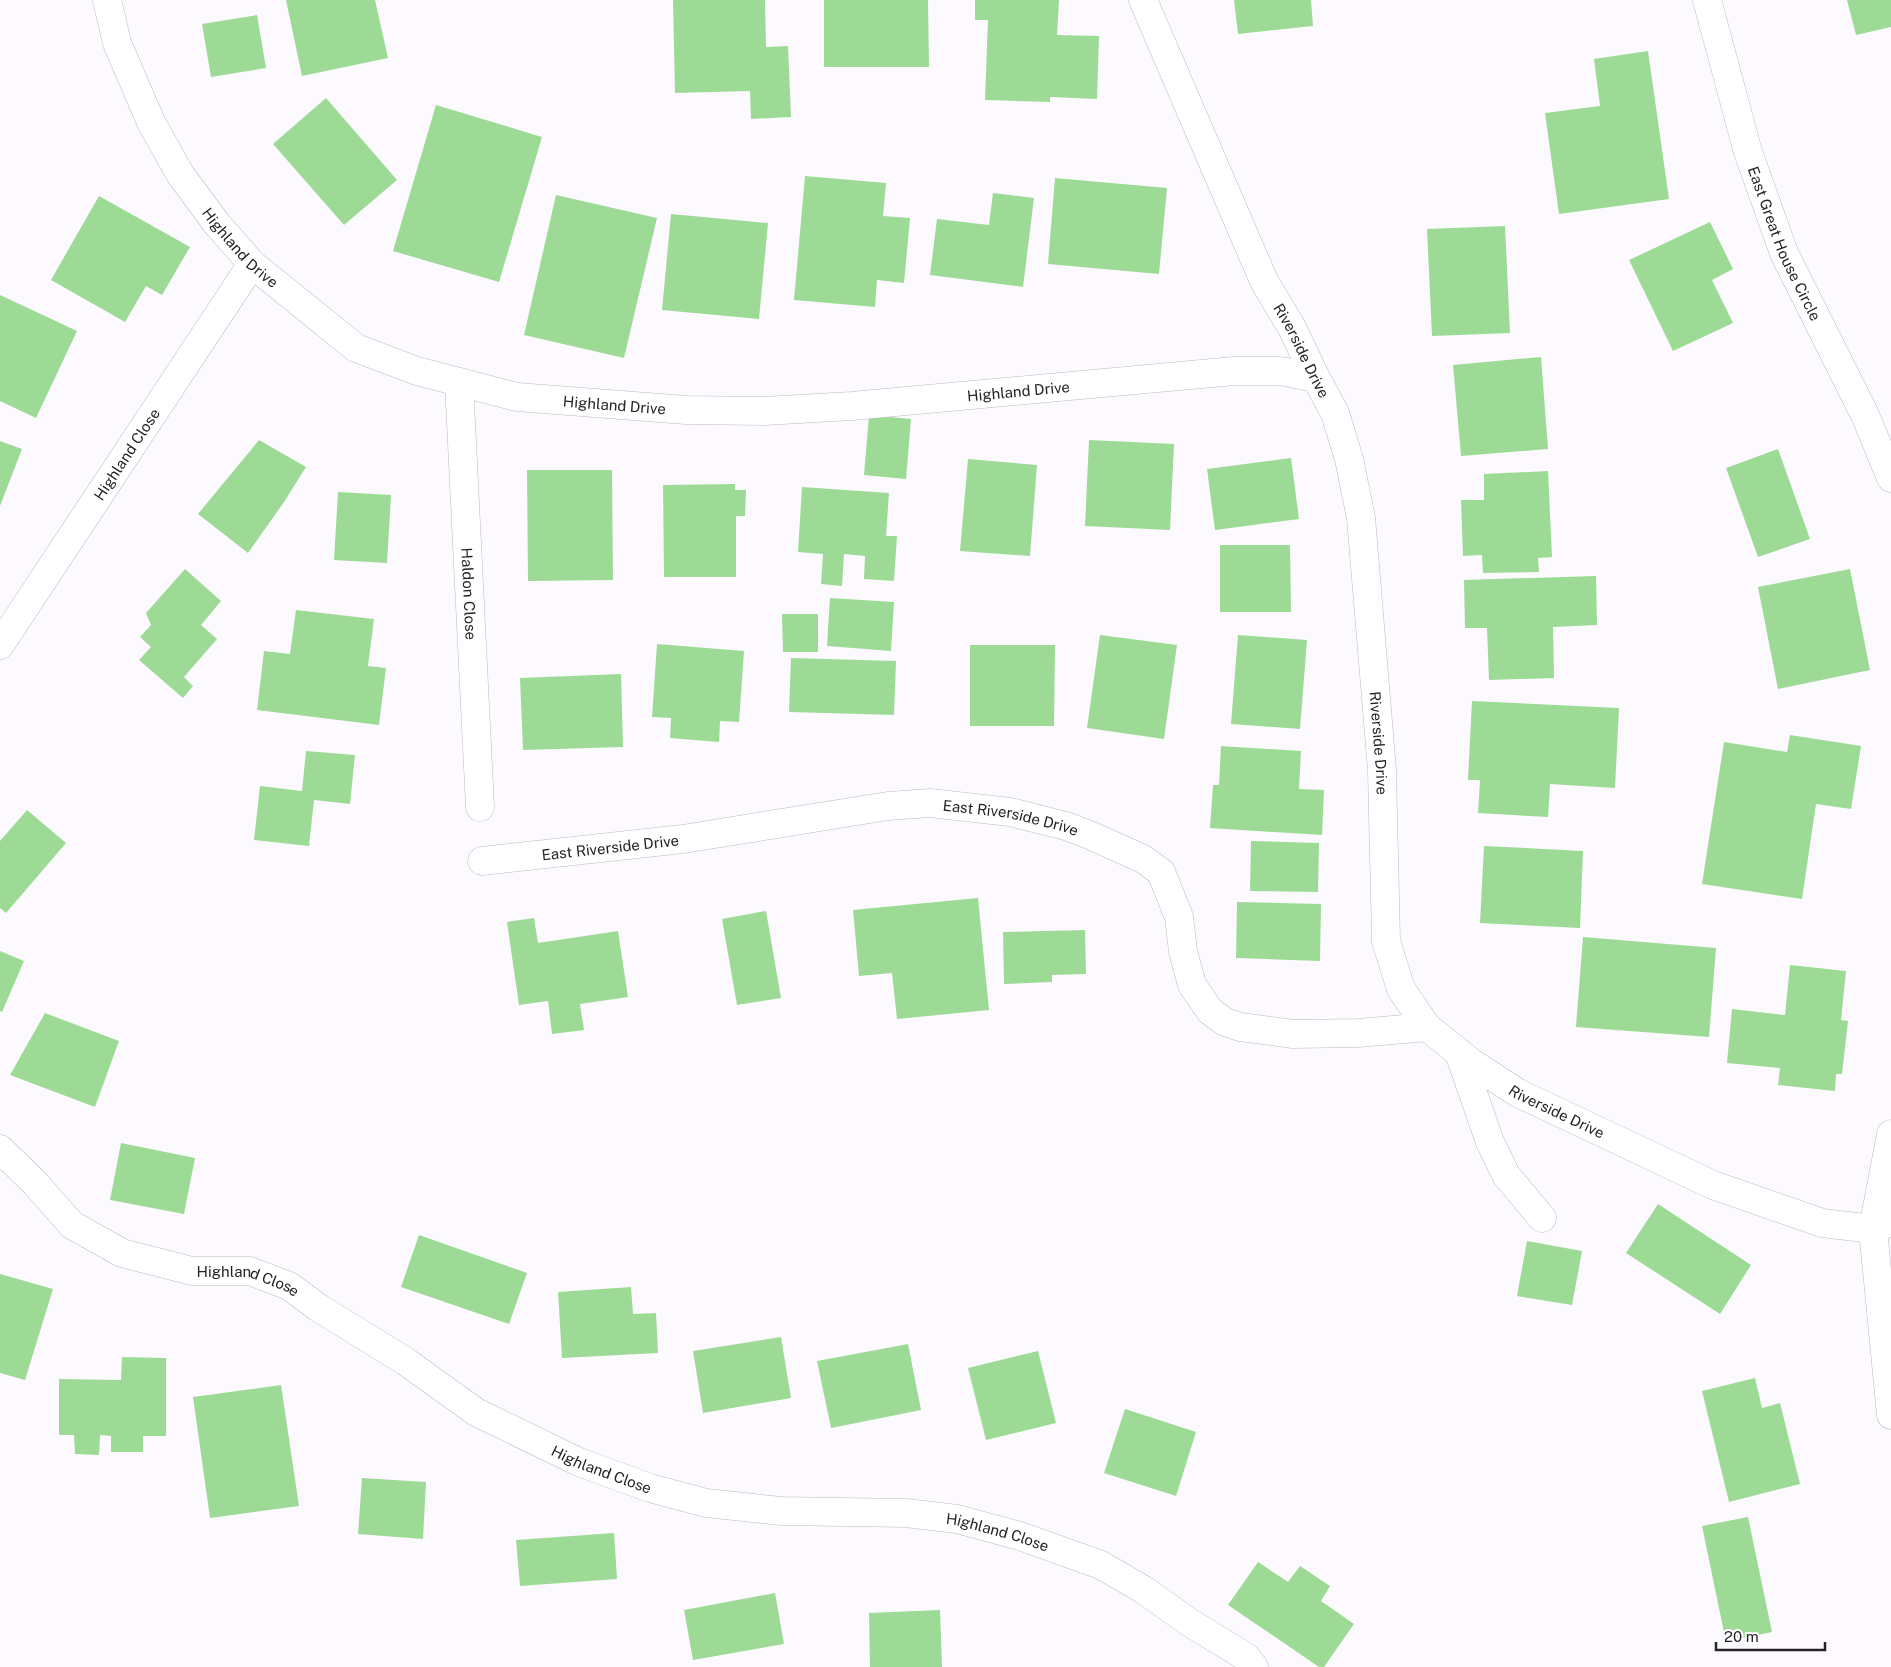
<svg xmlns="http://www.w3.org/2000/svg" width="1891" height="1667" font-family="'Public Sans',sans-serif">
	<style>
		.building { fill: #9dda96 }
		.lines { fill: none; stroke-linecap: round; stroke-linejoin: round }
		.minor-casing { stroke: #bdb8c2; stroke-width: 29 }
		.minor { stroke: #fff; stroke-width: 28 }
		.labels { text-anchor: middle; dominant-baseline: central; stroke-width: 4.5; stroke-linejoin: round; paint-order: stroke }
		.street-label { font-size: 15px; fill: #252327; stroke: #fff }
	</style>
	<rect width="100%" height="100%" fill="#fcfafe"/>
	<path class="building" d="M286,0H375L388,58L302,76Z
		M673,0H765L766,47L788,46L791,117L751,119L750,91L675,93Z
		M824,0H928L929,67H824Z
		M975,0H1059L1057,35L1099,36L1097,99L1050,97V102L985,100L988,20H975Z
		M1234,0H1311L1313,26L1238,34Z
		M1847,0H1891V27L1856,35Z
		M257,15L266,68L211,77L202,24Z
		M1648,51L1669,199L1559,214L1545,113L1600,106L1594,59Z
		M326,98L397,180L344,225L273,144Z
		M436,105L542,137L499,282L393,251Z
		M805,176L886,183L883,216L910,218L904,283L877,280L875,307L794,300Z
		M1055,178L1167,188L1159,274L1048,264Z
		M993,193L1034,198L1023,287L930,275L937,219L989,225Z
		M556,195L657,218L624,358L524,335Z
		M99,196L190,247L162,295L146,286L125,322L51,280Z
		M671,214L768,223L759,319L662,310Z
		M1710,222L1733,269L1712,280L1733,323L1673,351L1629,260Z
		M1505,226L1510,333L1432,336L1427,229Z
		M0,295L77,331L36,418L0,401Z
		M1541,357L1548,449L1461,456L1453,365Z
		M869,415L911,419L906,479L864,475Z
		M259,440L306,467L284,502L248,553L198,514Z
		M1089,440L1174,444L1170,530L1085,526Z
		M0,441L22,449L0,506Z
		M1778,449L1810,539L1758,557L1726,468Z
		M1291,458L1299,519L1215,530L1207,469Z
		M968,459L1037,465L1030,556L960,551Z
		M527,470H612L613,580L528,581Z
		M1548,471L1552,557L1538,558L1539,572L1483,573L1482,555L1463,556L1461,500H1484V474Z
		M735,484V490H746L745,516H736V577H664L663,485Z
		M802,487L889,493L886,536H897L894,581L864,579L865,556L844,554L842,586L821,584L823,554L798,552Z
		M338,492L391,495L387,563L334,560Z
		M1220,545H1290L1291,612H1220Z
		M185,569L221,601L201,625L217,639L184,677L193,686L183,698L139,660L151,647L140,637L151,625L146,613Z
		M1850,569L1870,670L1778,689L1758,587Z
		M1596,576L1597,625L1553,627L1554,678L1489,680L1487,628H1465L1464,580Z
		M830,598L894,602L891,651L827,646Z
		M296,610L374,619L368,666L386,668L379,725L257,710L264,651L290,654Z
		M782,614H818V652H783Z
		M1100,635L1177,645L1164,739L1087,728Z
		M1238,635L1307,640L1300,729L1231,724Z
		M657,644L744,651L739,722L720,721L719,742L670,738L671,718L652,717Z
		M970,645H1055L1054,726H970Z
		M791,658L896,661L894,715L789,712Z
		M621,674L623,747L523,750L520,678Z
		M1472,701L1619,708L1615,788L1550,784L1548,817L1478,813L1480,780H1468Z
		M1790,735L1861,746L1851,809L1816,804L1802,899L1702,884L1724,742L1787,752Z
		M1221,746L1301,751L1299,789L1324,790L1322,835L1210,828L1213,785H1219Z
		M306,751L355,755L350,804L314,800L309,846L254,840L260,786L302,791Z
		M27,810L66,843L6,913L0,908V841Z
		M1251,841L1319,843L1318,892L1250,891Z
		M1484,846L1583,851L1580,928L1480,923Z
		M978,898L989,1010L897,1019L892,973L859,976L853,910Z
		M1237,902L1321,904L1320,961L1236,958Z
		M766,911L781,998L737,1005L722,919Z
		M534,918L538,943L618,931L628,997L580,1004L584,1030L552,1034L548,1001L519,1005L507,922Z
		M1085,930L1086,974L1052,975V982L1004,984L1003,932Z
		M1583,937L1716,948L1709,1037L1576,1027Z
		M0,951L24,961L2,1012L0,1011Z
		M1790,965L1846,971L1841,1020L1848,1021L1842,1074H1836L1835,1091L1778,1085L1780,1068L1727,1063L1732,1009L1785,1015Z
		M45,1013L119,1041L95,1107L10,1075Z
		M121,1143L195,1158L184,1214L110,1200Z
		M1658,1204L1751,1265L1720,1314L1626,1253Z
		M419,1235L527,1273L509,1324L401,1287Z
		M1527,1241L1582,1251L1572,1305L1517,1296Z
		M0,1274L53,1289L25,1380L0,1373Z
		M631,1287L633,1314L656,1313L658,1353L562,1358L558,1292Z
		M781,1337L791,1398L703,1413L693,1351Z
		M908,1344L921,1410L831,1428L817,1361Z
		M1038,1351L1056,1423L986,1440L968,1368Z
		M122,1357L166,1358V1436H143V1452H111V1436L100,1435L99,1455L75,1454L74,1435H59V1379L121,1380Z
		M1755,1378L1762,1408L1780,1403L1800,1484L1729,1502L1702,1391Z
		M281,1385L299,1506L210,1518L193,1397Z
		M1125,1409L1196,1432L1176,1496L1104,1473Z
		M362,1478L426,1482L423,1539L358,1534Z
		M1748,1517L1772,1632L1726,1642L1702,1526Z
		M614,1533L617,1579L520,1586L516,1540Z
		M1258,1562L1288,1582L1300,1566L1330,1586L1321,1601L1354,1624L1324,1667H1319L1228,1605Z
		M775,1593L784,1644L693,1660L684,1610Z
		M940,1610L942,1667H870L869,1613Z"/>
	<g class="lines">
		<defs>
			<g id="minor">
				<path id="s1" d="M107,0L117,43L151,122L180,174L217,224L252,264L356,348L417,371L517,397L686,410L764,411L852,406L1234,371H1280L1316,378"/>
				<path id="s2" d="M1143,0L1264,281L1292,328L1316,378L1335,413L1349,459L1361,518L1382,770L1386,941L1401,989L1427,1027L1472,1063L1518,1093L1713,1185L1822,1223L1873,1229L1891,1222"/>
				<path id="s3" d="M1707,0L1748,152L1784,253L1865,415L1891,478"/>
				<path id="s4" d="M459,382L480,807"/>
				<path id="s5" d="M0,645L252,264"/>
				<path id="s6" d="M482,861L683,839L888,806L930,803L1010,812L1066,826L1092,836L1143,859L1161,872L1179,917L1183,951L1192,985L1210,1011L1225,1022L1240,1027L1293,1034L1358,1033L1427,1027"/>
				<path d="M1459,1053L1490,1142L1506,1175L1542,1218"/>
				<path d="M1891,1134L1873,1229L1891,1415"/>
				<path id="s7" d="M0,1149L35,1183L72,1225L122,1253L192,1271H250L289,1286L319,1308L405,1361L476,1412L579,1462L650,1488L706,1503L781,1511L906,1513L957,1519L1020,1536L1101,1565L1144,1590L1189,1622L1246,1657L1254,1667"/>
			</g>
		</defs>
		<use href="#minor" class="minor-casing"/>
		<use href="#minor" class="minor"/>
	</g>
	<g class="labels">
		<g class="street-label">
			<text stroke="none"><textPath href="#s3" startOffset="256">East Great House Circle</textPath></text>
			<text stroke="none"><textPath href="#s1" startOffset="285">Highland Drive</textPath></text>
			<text stroke="none"><textPath href="#s2" startOffset="385">Riverside Drive</textPath></text>
			<text stroke="none"><textPath href="#s1" startOffset="1110">Highland Drive</textPath></text>
			<text stroke="none"><textPath href="#s1" startOffset="705">Highland Drive</textPath></text>
			<text stroke="none"><textPath href="#s5" startOffset="229">Highland Close</textPath></text>
			<text stroke="none"><textPath href="#s4" startOffset="212">Haldon Close</textPath></text>
			<text stroke="none"><textPath href="#s2" startOffset="790">Riverside Drive</textPath></text>
			<text stroke="none"><textPath href="#s6" startOffset="534">East Riverside Drive</textPath></text>
			<text stroke="none"><textPath href="#s6" startOffset="129">East Riverside Drive</textPath></text>
			<text stroke="none"><textPath href="#s2" startOffset="1240">Riverside Drive</textPath></text>
			<text stroke="none"><textPath href="#s7" startOffset="292">Highland Close</textPath></text>
			<text stroke="none"><textPath href="#s7" startOffset="698">Highland Close</textPath></text>
			<text stroke="none"><textPath href="#s7" startOffset="1102">Highland Close</textPath></text>
		</g>
	</g>
	<path d="M1716 1642v8h109v-8" fill="none" stroke="#252327" stroke-width="2.5"/>
	<text x="1724" y="1642" font-size="15" fill="#252327" stroke="#ffffff" stroke-width="4" paint-order="stroke">20 m</text>
</svg>
